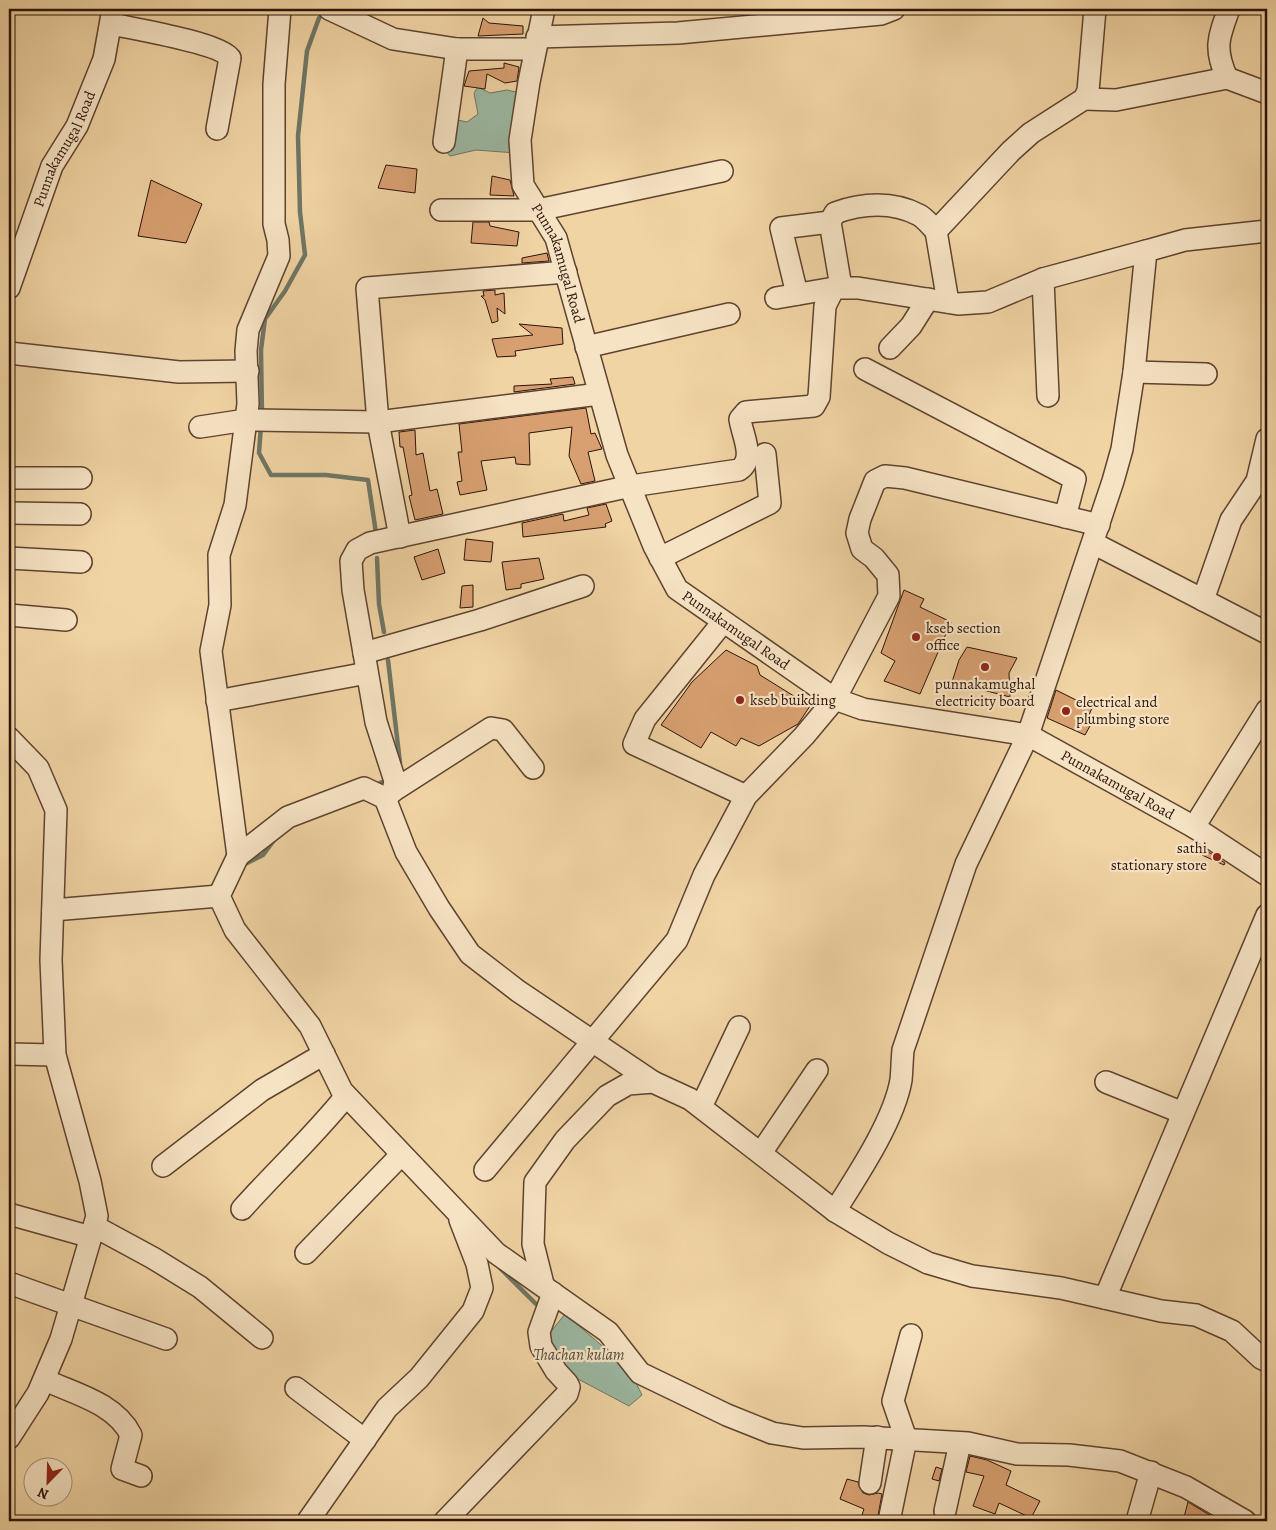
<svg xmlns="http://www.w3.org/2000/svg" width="1276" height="1530" font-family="Alegreya,serif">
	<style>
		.water { fill: #9bb8a2; stroke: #6f7665 }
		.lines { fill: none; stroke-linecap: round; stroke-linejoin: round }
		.stream { stroke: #6f7665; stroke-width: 4.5 }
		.building { fill: #d8a071; stroke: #2d1309 }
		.minor-casing { stroke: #5e4330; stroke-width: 24 }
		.minor { stroke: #f6e3c4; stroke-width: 21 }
		.poi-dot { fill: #8f2418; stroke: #f6e3c4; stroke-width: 2 }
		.labels { text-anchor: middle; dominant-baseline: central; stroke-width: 4.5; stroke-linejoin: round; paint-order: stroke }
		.street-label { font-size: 15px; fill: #2d1309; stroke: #f6e3c4 }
		.poi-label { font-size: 15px; fill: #2d1309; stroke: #f6e3c4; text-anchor: start }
		.water-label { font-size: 16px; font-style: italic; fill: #544d3f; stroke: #f6e3c4 }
	</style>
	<rect width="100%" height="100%" fill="#f1d4a4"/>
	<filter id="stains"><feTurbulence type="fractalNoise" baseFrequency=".004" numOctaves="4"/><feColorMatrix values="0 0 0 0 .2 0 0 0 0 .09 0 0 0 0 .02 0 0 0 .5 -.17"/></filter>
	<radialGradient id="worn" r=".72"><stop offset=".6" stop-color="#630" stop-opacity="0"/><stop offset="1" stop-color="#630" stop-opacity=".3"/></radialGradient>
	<path class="water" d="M478,87L490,93L507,90L516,92V153L476,150L450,156L446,151L453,119L467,122L478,114L474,93Z
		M565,1314L629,1369L642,1395L629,1406L561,1370L549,1334Z"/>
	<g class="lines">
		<path class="stream" d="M262,415L261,350L265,319L285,291L305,255L300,212L298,136L307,51L319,18
			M261,425L259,453L271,475H326L368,480L376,533
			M377,558L379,604L384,632
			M388,660L400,763
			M380,783L382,782
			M245,864L263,855L275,839
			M500,1268L536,1304"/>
	</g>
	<path class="building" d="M483,18L489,23L523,26V34L478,36Z
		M504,63L519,67L517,81L505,83L487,74L485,89L464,86L469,71L504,68Z
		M386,165L417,169L415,193L378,188Z
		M492,176L510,180L514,196L490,195Z
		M151,180L202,204L186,243L138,236Z
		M473,222H489L490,226L519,232L517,246L471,243Z
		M547,253L549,261L522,263V258Z
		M495,290V295L504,293L505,314L497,308L498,321L492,323L485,300L481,296H484L483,291Z
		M519,324L562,328L563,344L515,351L516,356L497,357L492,339L533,335Z
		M573,377L575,384L514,392V386L552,384L550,379Z
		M586,408L591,434L595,433L602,449L588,452L595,481L581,484L569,456L572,427L558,429L529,433L530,465L516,464L515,457L481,461L487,490L460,495L457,482L462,481L458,452H462L459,424Z
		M415,430L416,455L423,453L430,491L437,489L443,514L415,520L409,496L412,495L403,447H400L399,432Z
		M606,504L612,521L605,524L606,527L523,537L522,523L563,514L564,521L589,515L587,508Z
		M466,539L493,542L491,562L464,560Z
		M438,549L445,573L422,580L414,557Z
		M539,558L544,579L521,584V588L506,590L502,562Z
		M473,585V607L460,608L462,586Z
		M904,590L924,599L920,607L951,622L920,694L884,681L895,661L881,653Z
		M967,647L1017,658L1009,673L1010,697L952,682L959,660Z
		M726,650L757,666L760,675L810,706L798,724L759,746L741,738L736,746L711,732L701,748L661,725L692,682Z
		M1056,690L1092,708L1087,720L1091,724L1085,735L1047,718Z
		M1207,851L1225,863L1224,865L1202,855Z
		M970,1456L987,1460L1011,1471L1006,1485L1040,1501L1031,1518L999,1503L995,1514L973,1506L984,1476L966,1472Z
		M936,1467L942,1469L939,1481L932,1479Z
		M847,1479L858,1482L863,1493L869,1495L878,1493L882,1494L877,1521L861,1518L864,1509L840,1499Z
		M1188,1502L1211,1516L1210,1521H1183Z"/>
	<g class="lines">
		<defs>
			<g id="minor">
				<path d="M280,9L274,84V224L278,240L279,256L248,330L246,351L248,404L235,505L219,555L220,605L211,651L238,856L288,817L364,788L385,798L406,852L439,908L470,954L518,991L653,1082"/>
				<path d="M329,9L393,39L457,49H535"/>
				<path id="s1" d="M544,9L529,82L520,140L523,185L556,238L617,455L654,546L677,589L835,699L863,709L1028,735L1194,827L1267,875"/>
				<path d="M112,24C135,29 220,43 230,58L217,129"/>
				<path d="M537,37L678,33L881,14L894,9"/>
				<path d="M1227,78C1214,49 1218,38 1229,9"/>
				<path d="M1084,99L1116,100L1227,78L1267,93"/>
				<path d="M444,142L457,49"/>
				<path d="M441,210H538L722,171"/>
				<path d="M936,231L948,302"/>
				<path d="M1043,279L1048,396"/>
				<path d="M841,287L830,222L835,213C862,203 893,201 919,215C925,218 931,226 936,231L1011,151L1031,133L1084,99L1088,91L1095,9"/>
				<path id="s2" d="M9,288L52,166L77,126L104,59L113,9"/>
				<path d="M797,294L781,228L830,222"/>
				<path d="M776,298L834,288"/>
				<path d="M586,347L729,314"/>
				<path d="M890,348L911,326L928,299"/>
				<path d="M9,353L179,372L248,371"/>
				<path d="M865,369L1075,479L1065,517"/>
				<path d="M1134,372L1206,374"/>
				<path d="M200,427L246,420L378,422L599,394"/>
				<path d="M9,478H81"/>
				<path d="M9,513L80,514"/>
				<path d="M400,537L378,422L367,288L566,272"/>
				<path d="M1093,543L1267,633"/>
				<path d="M9,558L81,562"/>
				<path d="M660,558L770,503L765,454"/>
				<path d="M1203,600L1231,520L1257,481L1267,439"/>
				<path d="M9,615L66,620"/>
				<path d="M723,622L645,719L634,744L746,796"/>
				<path d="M364,653L480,620L583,586"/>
				<path d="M217,701L367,673"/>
				<path d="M9,738L38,768L56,810L51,960L55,1055L90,1181L97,1216L61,1339L38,1393L9,1438"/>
				<path d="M393,791L491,728L503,730L533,768"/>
				<path d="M385,798L393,791L395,781L376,722L353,590L351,561L357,550L370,543L631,486L739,470C756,459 742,435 740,419L746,412L814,406L819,397L825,306L834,288H858L958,304L988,302L1043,279L1146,251"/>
				<path d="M1194,827L1267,710"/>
				<path d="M238,856L219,896L235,930L310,1026L342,1091L496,1253L608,1332L640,1373L727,1415L772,1433L803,1438L863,1437L968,1443L1017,1454L1069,1455L1120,1461L1186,1487L1245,1521"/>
				<path d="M53,910L219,896"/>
				<path d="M9,1054L55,1055"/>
				<path d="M1106,1082L1183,1113"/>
				<path d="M701,1107L739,1027"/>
				<path d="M761,1153L817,1070"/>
				<path d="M163,1166L262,1090L324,1054"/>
				<path d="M485,1170L677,940L704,875L746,796L804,736L835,699L889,596L888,575L874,558L862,549L857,533L860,519L875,481L885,476L905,478L1099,525"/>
				<path d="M242,1209C276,1171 314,1136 346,1096"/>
				<path d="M835,1211C857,1176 894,1121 901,1080C902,1070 902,1060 903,1050L966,864L1028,735L1113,481L1122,449L1134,372L1146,251L1185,240L1267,231"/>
				<path d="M9,1214L91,1237"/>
				<path d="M94,1226L153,1258L200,1287L262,1338"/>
				<path d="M306,1253L401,1155"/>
				<path d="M9,1283L166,1339"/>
				<path d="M543,1284L533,1244L535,1182L565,1140L607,1096L628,1084L653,1082L690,1099L835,1211L888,1243L928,1263L972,1276L1061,1288L1161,1311L1196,1315L1232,1331L1261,1358L1267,1361"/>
				<path d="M1105,1298L1267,915"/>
				<path d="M45,1380C75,1394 115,1403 131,1435L122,1469L141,1476"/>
				<path d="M296,1388L365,1440"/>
				<path d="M870,1483L877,1437"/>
				<path d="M945,1511L960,1443"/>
				<path d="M308,1521L387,1408L419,1378L473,1311L482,1288L477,1264L460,1220"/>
				<path d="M445,1521L567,1394L569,1387L567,1383L556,1371L541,1346L539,1332L553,1293"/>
				<path d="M889,1521L906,1439L893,1401L911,1335"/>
				<path d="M1137,1521L1151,1472"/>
			</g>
		</defs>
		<use href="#minor" class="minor-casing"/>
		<use href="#minor" class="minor"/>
	</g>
	<g class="poi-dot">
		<circle cx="916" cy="637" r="5"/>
		<circle cx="985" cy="667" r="5"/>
		<circle cx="740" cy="700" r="5"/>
		<circle cx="1066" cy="711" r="5"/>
		<circle cx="1217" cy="857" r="5"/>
	</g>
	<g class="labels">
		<g class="street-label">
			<text stroke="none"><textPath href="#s2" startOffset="150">Punnakamugal Road</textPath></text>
			<text stroke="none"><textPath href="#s1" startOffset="265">Punnakamugal Road</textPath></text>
			<text stroke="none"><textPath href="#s1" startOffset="685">Punnakamugal Road</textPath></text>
			<text stroke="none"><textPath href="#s1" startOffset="1105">Punnakamugal Road</textPath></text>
		</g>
		<g class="poi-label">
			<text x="926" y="628">kseb section<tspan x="926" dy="17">office</tspan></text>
			<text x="985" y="684" text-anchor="middle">punnakamughal<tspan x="985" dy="17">electricity board</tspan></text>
			<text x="750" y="700">kseb buikding</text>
			<text x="1076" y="702">electrical and<tspan x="1076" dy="17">plumbing store</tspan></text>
			<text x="1207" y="848" text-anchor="end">sathi<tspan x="1207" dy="17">stationary store</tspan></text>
		</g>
		<g class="water-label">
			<text x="579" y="1355">Thachan kulam</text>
		</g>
	</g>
	<rect width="1276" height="1530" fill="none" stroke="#f1d4a4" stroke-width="30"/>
	<rect x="10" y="10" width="1256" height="1510" fill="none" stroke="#2d1309" stroke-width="2.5"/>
	<rect x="15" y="15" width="1246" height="1500" fill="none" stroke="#2d1309"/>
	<g transform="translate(48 1482) rotate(203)"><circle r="24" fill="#f6e3c4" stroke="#a69079"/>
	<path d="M0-4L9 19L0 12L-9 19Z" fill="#8f2418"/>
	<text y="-8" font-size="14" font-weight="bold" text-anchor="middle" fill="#2d1309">N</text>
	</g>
	<rect width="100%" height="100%" filter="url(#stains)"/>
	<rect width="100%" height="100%" fill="url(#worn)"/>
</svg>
